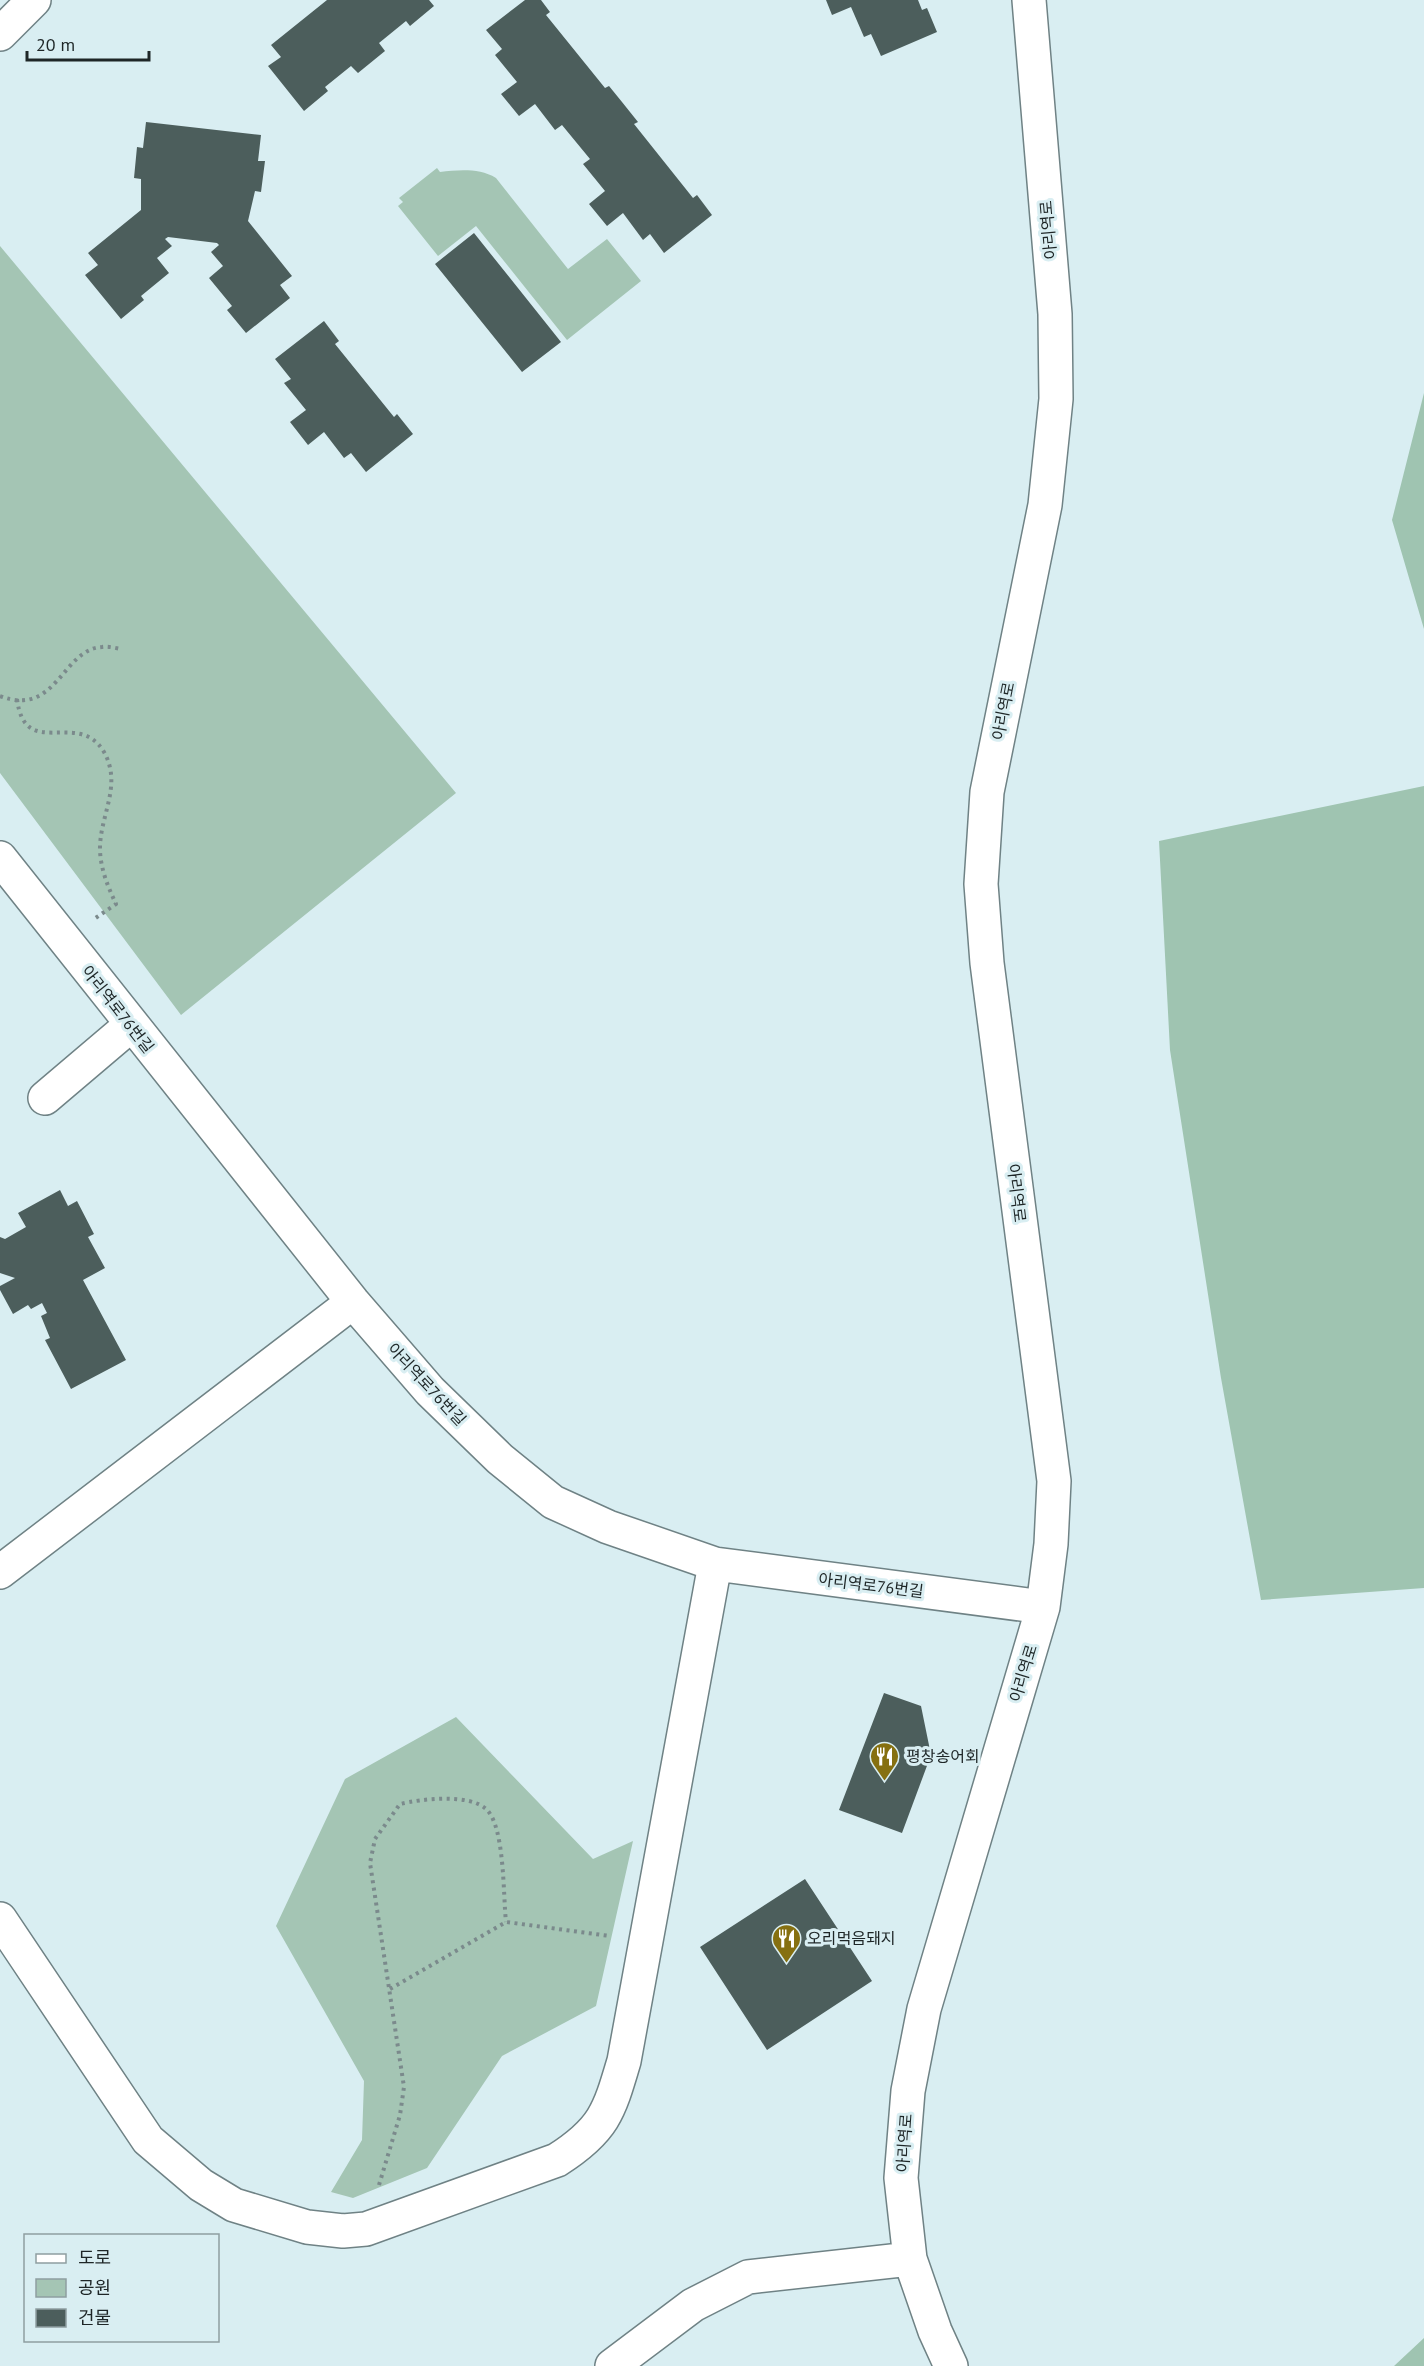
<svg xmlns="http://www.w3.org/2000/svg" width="1424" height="2366" font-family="'PT Sans','Noto Sans KR',sans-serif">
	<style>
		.green { fill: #a4c5b4 }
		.forest { fill: #9fc4b1 }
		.building { fill: #4c5e5c }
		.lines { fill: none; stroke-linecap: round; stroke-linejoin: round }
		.minor-casing { stroke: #6f8285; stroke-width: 36 }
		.path { stroke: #7b8a8c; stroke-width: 4; stroke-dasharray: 3 4.5; stroke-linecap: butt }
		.minor { stroke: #fff; stroke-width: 33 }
		.labels { text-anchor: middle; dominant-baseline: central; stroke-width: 6; stroke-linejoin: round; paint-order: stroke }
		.street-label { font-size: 16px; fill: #1e2627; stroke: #d9eef2 }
		.poi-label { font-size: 16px; fill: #1e2627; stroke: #d9eef2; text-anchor: start }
	</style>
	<rect width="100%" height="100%" fill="#d9eef2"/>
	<path class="green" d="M437,168L440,172C459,170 479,168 496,178L568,269L607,239L641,281L567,340L476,226L438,256L398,206L403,202L399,198Z
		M0,246L456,793L181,1015L0,773Z
		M456,1717L593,1859L633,1841L596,2006L502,2056L427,2168L353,2198L331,2192L362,2140L364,2081L276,1926L345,1779Z"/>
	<path class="forest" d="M1424,393V629L1392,520Z
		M1424,786V1588L1261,1600L1221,1378L1170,1050L1159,841Z
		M1424,2338V2366H1394Z"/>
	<path class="building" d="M327,0H429L434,6L410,26L406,21L379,43L385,51L358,73L351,66L325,87L328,91L304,111L268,66L281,57L271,45Z
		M525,0H541L550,12L546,15L605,88L609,86L622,102L638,122L634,124L693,198L697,195L712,215L664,253L650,234L643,240L623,213L607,226L589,204L605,191L583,164L590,159L562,125L555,130L535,104L519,116L501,94L517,82L495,55L502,49L486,30Z
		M826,0H918L922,10L927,8L937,32L881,56L871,34L864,37L851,7L832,15Z
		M146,122L261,135L258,161H265L261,192L255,191L248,221L292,276L280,285L290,298L246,333L227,310L232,306L209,278L223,266L211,252L219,245L217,243L168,237L165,239L172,246L157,258L169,273L141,296L144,300L121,319L85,275L98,265L88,253L141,210V179L134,178L137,147L143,148Z
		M474,233L561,342L522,372L435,264Z
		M324,321L339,341L335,344L394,417L397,414L413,434L366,472L351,453L344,458L324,432L308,445L290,422L306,410L284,383L291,379L275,359Z
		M60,1190L68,1206L77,1201L94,1234L88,1237L105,1268L83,1280L126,1360L71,1389L45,1340L50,1338L41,1316L47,1313L42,1303L31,1309L28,1305L13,1314L0,1290V1286L15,1278L0,1273V1237L5,1239L26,1227L18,1213Z
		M884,1693L921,1706L931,1755L902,1833L839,1810Z
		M805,1879L872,1981L767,2050L700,1947Z"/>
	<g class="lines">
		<defs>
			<path id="minor" d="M0,34L34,0
				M0,858L353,1302L430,1391L500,1459L553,1502L608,1527L715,1564L1043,1607
				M45,1098L131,1025
				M0,1572L353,1302
				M0,1919L148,2140L201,2185L234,2205L307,2227L343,2231L366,2229L557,2160C604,2130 609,2112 624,2061L715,1564
				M612,2366L693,2305L748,2277L910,2259
				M951,2366L935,2331L910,2259L901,2178L908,2091L924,2009L1043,1607L1051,1544L1054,1481L987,963L981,884L987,792L1045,505L1056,399L1055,314L1029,0"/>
		</defs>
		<use href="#minor" class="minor-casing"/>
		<path class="path" d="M0,696C57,718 62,649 102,647C108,646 115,648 121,649
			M17,699C25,762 78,708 104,752C123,786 99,816 100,851C101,870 108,887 116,904L94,919
			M390,1989L506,1922L610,1936
			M379,2185L400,2115L404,2087L370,1863L375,1839L400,1804C421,1799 468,1793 486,1809C505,1826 503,1895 506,1922"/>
		<use href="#minor" class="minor"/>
	</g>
	<defs>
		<symbol id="restaurant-pin" viewBox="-11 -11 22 30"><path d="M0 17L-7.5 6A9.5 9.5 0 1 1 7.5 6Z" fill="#867011" stroke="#d9eef2"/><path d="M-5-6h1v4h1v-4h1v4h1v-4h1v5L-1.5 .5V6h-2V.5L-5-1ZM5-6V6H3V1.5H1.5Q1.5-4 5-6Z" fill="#fff"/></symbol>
	</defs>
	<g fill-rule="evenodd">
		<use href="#restaurant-pin" x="868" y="1740" width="33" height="45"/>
		<use href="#restaurant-pin" x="770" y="1922" width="33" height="45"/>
	</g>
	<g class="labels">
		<g class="street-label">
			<text transform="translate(1048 230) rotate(-95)">아리역로</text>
			<text transform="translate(1003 711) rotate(-79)">아리역로</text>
			<text transform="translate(118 1009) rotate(52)">아리역로76번길</text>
			<text transform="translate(1017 1193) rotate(83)">아리역로</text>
			<text transform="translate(427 1384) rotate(47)">아리역로76번길</text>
			<text transform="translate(871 1585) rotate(7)">아리역로76번길</text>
			<text transform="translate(1023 1673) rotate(-73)">아리역로</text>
			<text transform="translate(904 2143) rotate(-86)">아리역로</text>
		</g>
		<g class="poi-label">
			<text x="906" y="1756">평창송어회</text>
			<text x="807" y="1938">오리먹음돼지</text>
		</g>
	</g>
	<rect x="24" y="2234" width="195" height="108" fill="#d9eef2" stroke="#8e9ea1" stroke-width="1.5"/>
	<rect x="36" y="2254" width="30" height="9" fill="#ffffff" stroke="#8e9ea1" stroke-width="1.5"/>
	<text x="78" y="2264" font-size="18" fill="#1e2627">도로</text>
	<rect x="36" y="2279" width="30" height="18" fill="#a4c5b4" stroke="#8e9ea1" stroke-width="1.5"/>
	<text x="78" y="2294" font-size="18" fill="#1e2627">공원</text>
	<rect x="36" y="2309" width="30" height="18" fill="#4c5e5c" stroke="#8e9ea1" stroke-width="1.5"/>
	<text x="78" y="2324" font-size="18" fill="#1e2627">건물</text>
	<path d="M27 51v9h122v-9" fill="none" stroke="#1e2627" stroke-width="3"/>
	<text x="36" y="51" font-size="18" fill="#1e2627" stroke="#d9eef2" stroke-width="4.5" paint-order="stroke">20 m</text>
</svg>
